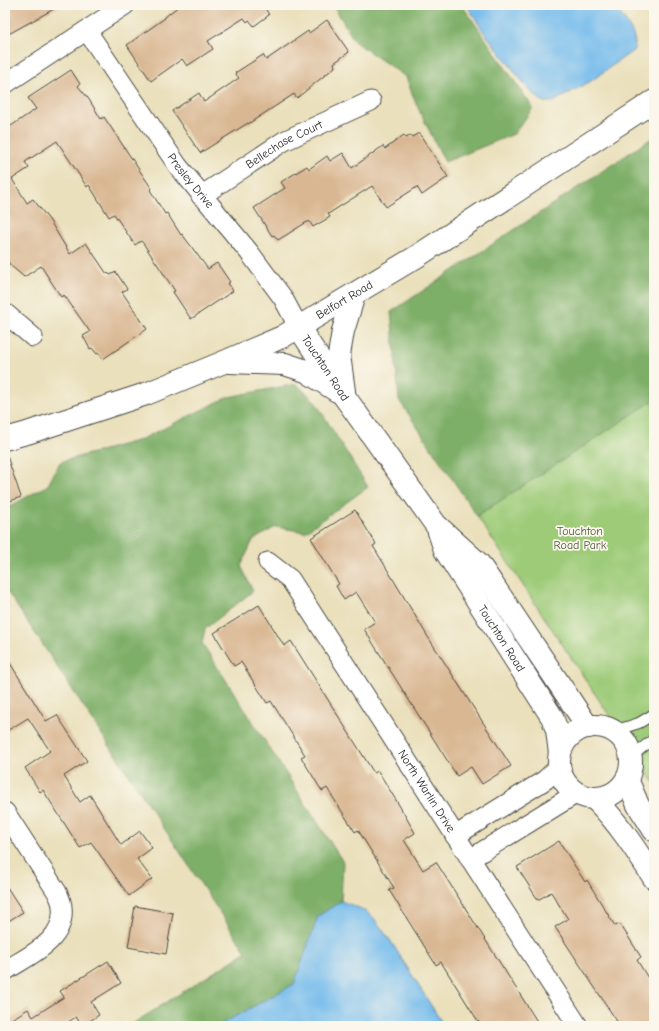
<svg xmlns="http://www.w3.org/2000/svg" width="659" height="1031" font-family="'Comic Neue',sans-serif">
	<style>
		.green { fill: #9dcb78; stroke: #647b52 }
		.forest { fill: #7eaf68; stroke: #546d4a }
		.water { fill: #75bbec; stroke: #50738c }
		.building { fill: #d9b793 }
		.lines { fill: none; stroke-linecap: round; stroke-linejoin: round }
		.service-casing { stroke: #484641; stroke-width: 12 }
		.minor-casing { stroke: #484641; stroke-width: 21 }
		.tertiary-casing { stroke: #484641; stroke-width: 24 }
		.service { stroke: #fff; stroke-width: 10 }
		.minor { stroke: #fff; stroke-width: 19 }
		.tertiary { stroke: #fff; stroke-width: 22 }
		.labels { text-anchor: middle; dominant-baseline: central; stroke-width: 3.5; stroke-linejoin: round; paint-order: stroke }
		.street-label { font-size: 12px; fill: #2b2b2b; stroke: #fbf7ec }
		.park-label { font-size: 12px; fill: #4d5b42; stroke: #fbf7ec }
	</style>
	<rect width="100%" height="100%" fill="#fbf7ec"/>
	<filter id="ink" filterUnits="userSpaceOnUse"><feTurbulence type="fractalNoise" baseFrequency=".025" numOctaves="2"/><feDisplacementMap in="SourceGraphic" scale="8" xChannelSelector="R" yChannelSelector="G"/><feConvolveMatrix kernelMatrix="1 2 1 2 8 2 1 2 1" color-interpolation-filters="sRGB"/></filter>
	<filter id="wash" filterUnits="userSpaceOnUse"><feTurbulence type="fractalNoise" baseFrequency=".012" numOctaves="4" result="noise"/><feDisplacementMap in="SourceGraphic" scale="16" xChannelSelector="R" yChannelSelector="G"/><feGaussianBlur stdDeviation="0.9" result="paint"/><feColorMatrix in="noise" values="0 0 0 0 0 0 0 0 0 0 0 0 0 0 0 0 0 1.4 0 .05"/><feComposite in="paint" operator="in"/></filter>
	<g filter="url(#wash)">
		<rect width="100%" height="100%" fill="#eae0bc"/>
		<path class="green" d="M654,400V783L477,516Z"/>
		<path class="forest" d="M340,5H462L533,108L514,134L445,162L416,104L406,77L355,42L335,8Z
			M652,138L654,141V400L477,516L399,400L391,312Z
			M296,384L314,400L368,487L305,532L276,527L253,540L241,566L253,591L205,629L202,643L343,862L341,901L318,916L294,984L218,1026H129L246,952L5,588V509L48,485L60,462L140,440L228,397Z"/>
		<path class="water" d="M467,5H614C622,18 639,34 634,50L591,81L553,102H543L530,91L483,31Z
			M341,901L362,909L373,917L390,940L444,1026H218L294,984L318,916Z"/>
		<g id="blocks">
			<path class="building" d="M5,5H61L5,36Z
				M180,5H265L264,6L269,15L254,26L249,20L247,22L244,18L208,41L213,49L187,66L182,59L151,81L127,45L165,18V17Z
				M327,20L349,52L334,63L335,67L297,98L294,94L248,124V123L200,153L172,111L199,93L204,102L239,78L235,73L263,55L266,60L308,31L309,33Z
				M71,70L80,84L78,86L88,98L101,119L104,117L152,189L150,190L165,214L167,213L181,235L182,234L208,269L217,263L230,282L228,283L233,291L191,319L173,292L175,291L143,243L141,241L135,245L114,214L109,217L89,185L87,187L57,141L25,162L29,168L12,179L27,203L33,199L50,221L70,254L86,243L107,274L108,273L110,275L116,272L127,289L122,292L147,329L103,359L99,353L97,354L92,348L90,349L83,336L90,332L64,295L61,297L41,266L24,277L10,265L5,256V123L11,126L36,109L28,98Z
				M419,133L448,177L422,195L417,187L386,207L372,186L328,214L330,217L313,227L309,221L307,223V222L278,240L274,235L272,236L254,208L285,188L281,182L307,166L309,169L327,156L330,161L343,153L352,168L383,146L385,149L404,135L406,138L411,135L412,137Z
				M7,456L21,497L5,503V457Z
				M355,510L376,544L373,546L428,637L511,766L482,784L471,767L457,776L364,629L375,622L356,592L344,600L336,586L339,584L311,538Z
				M259,605L284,646L291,641L374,773L378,771L399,805L415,833L404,840L423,870L436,862L540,1026H481L441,962L436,965L389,890L394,888L358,830L355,832L327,788L322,791L301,757L305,755L271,701L267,703L241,662L234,666L214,633Z
				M5,655L46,721L57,715L87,761L64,776L80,802L90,795L121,845L140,831L152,848L137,859L152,879L129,896L91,842L80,848L43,790L40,792L25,768L50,751L28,718L5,732Z
				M559,841L585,882L587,880L615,926L620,924L641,957L637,960L654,988V1026H620L555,927L568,919L551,892L538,900L517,867Z
				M5,884L23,912L5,923Z
				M135,906L173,913L166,954L128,947Z
				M108,961L121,983L91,1002L99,1015L82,1026L76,1017L62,1026H5V1023L28,1009L33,1017L64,997L60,991Z"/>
		</g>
	</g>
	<g filter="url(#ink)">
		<use href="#blocks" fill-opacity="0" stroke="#484641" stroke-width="1"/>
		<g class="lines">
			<defs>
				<path id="service" d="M614,731L639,723L654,714
					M630,757L654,739"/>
				<g id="minor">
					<path id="s1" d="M87,31L178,166L249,252L283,298L299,328"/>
					<path d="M5,84L125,5"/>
					<path id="s2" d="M201,196L284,141L371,101"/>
					<path d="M5,313L33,337"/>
					<path id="s3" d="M268,562L290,579L578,1026"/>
					<path d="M5,812L57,892C59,896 62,902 62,907C66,941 29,955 5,971"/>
					<path d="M455,836L545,780L560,766"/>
					<path d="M470,859L577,793"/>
				</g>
				<g id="tertiary">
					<path id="s4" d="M299,328L344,396L436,525L479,564L588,727"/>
					<path d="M230,362L285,364L306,371L337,391"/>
					<path d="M344,391L339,355L343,331L354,295"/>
					<path id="s5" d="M5,439L27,433L146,394L224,362L282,337L416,257L654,101"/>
					<path id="s6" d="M439,532L445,550L552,717L557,730L560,754"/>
					<circle cx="595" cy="762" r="36"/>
					<path d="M627,779L638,805L654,830"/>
					<path d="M594,798C618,822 636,850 654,878"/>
				</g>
			</defs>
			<use href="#service" class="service-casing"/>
			<use href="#minor" class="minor-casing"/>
			<use href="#tertiary" class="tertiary-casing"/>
			<use href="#service" class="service"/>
			<use href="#minor" class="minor"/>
			<use href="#tertiary" class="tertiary"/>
		</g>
	</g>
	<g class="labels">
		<g class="street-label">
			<text stroke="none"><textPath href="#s2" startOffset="98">Bellechase Court</textPath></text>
			<text stroke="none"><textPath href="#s1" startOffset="182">Presley Drive</textPath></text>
			<text stroke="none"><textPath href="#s5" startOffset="368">Belfort Road</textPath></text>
			<text stroke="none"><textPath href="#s4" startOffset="48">Touchton Road</textPath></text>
			<text stroke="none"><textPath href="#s6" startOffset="124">Touchton Road</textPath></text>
			<text stroke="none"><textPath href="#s3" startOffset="280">North Warlin Drive</textPath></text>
		</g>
		<g class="park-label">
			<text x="580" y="531">Touchton<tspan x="580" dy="14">Road Park</tspan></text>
		</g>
	</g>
	<rect width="659" height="1031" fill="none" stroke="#fbf7ec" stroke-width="20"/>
</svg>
